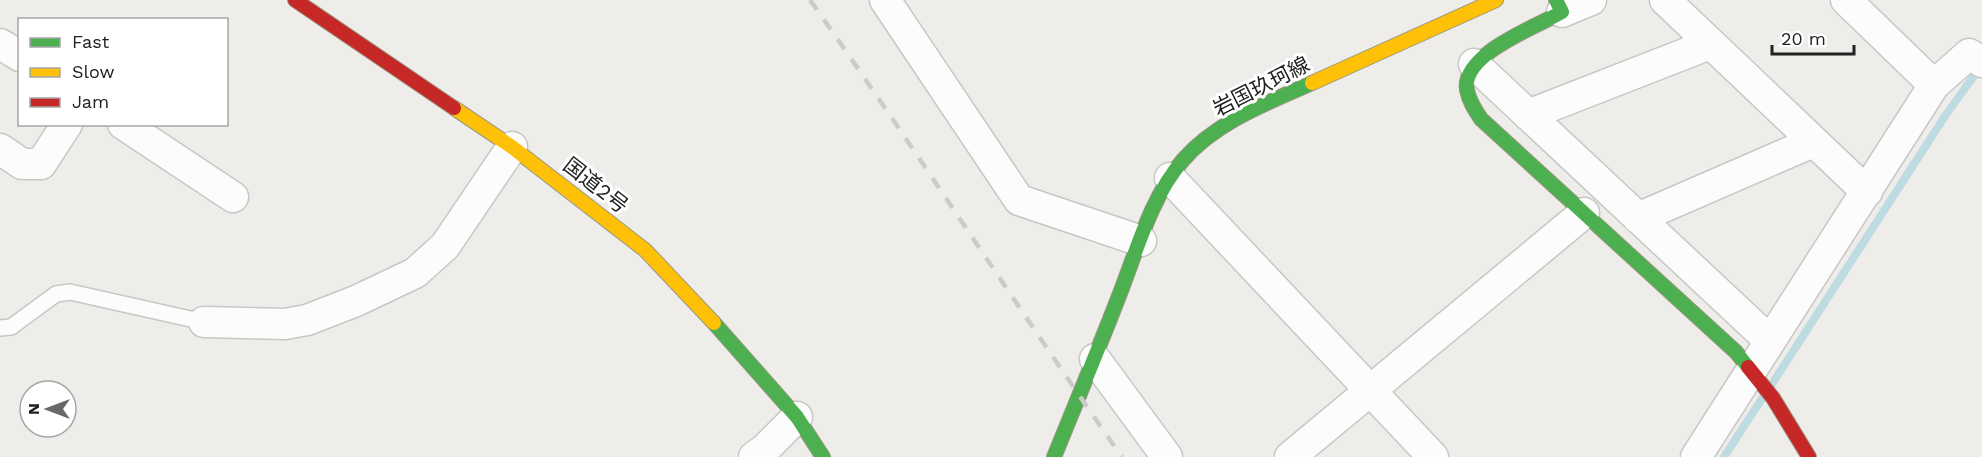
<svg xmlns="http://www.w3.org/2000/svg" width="1982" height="457" font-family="'Work Sans','Noto Sans JP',sans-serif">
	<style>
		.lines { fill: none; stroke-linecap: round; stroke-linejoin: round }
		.stream { stroke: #bedbe2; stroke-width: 8 }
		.lane-casing { stroke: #c8c7c6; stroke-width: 18 }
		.street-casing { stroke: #c8c7c6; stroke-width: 33 }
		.fast-casing { stroke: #989981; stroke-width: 16 }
		.slow-casing { stroke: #989981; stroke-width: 16 }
		.jam-casing { stroke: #989981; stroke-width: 16 }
		.lane { stroke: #fdfcfc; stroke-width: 15 }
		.street { stroke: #fdfcfc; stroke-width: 30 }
		.fast { stroke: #4caf50; stroke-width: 14 }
		.slow { stroke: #ffc107; stroke-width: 14 }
		.jam { stroke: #c62828; stroke-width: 14 }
		.rail { stroke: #cbcbcb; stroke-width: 4.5; stroke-dasharray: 12 12; stroke-linecap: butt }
		.labels { text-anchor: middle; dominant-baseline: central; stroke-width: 6; stroke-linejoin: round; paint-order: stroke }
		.street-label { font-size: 21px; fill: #212121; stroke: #fff }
	</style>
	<rect width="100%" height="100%" fill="#efedea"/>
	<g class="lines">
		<path class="stream" d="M1772,384L1945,116L1981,66
			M1724,457L1763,397"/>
		<defs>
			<path id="lane" d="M0,328L11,327L56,294L70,292L204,322"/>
			<path id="street" d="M885,0L1019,200L1141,241
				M1665,0L1867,192
				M1846,0L1934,85
				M1562,12L1591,0
				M0,44L20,56
				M1474,64L1770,341
				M1528,115L1710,44
				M123,124L233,197
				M0,149L22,164H41L67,124
				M1170,178L1433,457
				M1638,218L1813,142
				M204,322L285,324L307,320L356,301L415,273L445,246L512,147
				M1095,359L1167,457
				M754,457L765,449L797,417
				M1290,457L1584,213
				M1696,457L1934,85L1969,54L1982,62"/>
			<path id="fast" d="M1556,0L1562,12C1536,27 1461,54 1467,90C1469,101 1475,110 1481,119L1736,352L1748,367
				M714,323L797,417L823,457
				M1054,457C1076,403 1098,350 1119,296C1137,250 1151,197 1183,160C1216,122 1267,103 1312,83"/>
			<path id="slow" d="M1312,83L1496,0
				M454,108L512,147L645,250L714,323"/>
			<path id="jam" d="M295,0L454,108
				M1748,367L1773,398L1809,457"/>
		</defs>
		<use href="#lane" class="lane-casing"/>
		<use href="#street" class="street-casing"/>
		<use href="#fast" class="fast-casing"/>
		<use href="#slow" class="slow-casing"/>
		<use href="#jam" class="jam-casing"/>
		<use href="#lane" class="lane"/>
		<use href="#street" class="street"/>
		<use href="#fast" class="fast"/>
		<use href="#slow" class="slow"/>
		<use href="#jam" class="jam"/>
		<path class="rail" d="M810,0C917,151 1016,306 1122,457"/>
	</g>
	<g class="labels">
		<g class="street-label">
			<text transform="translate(1261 86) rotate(-27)">岩国玖珂線</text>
			<text transform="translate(596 185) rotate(38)">国道2号</text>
		</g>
	</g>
	<rect x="18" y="18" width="210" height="108" fill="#ffffff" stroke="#a6a6a6" stroke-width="1.5"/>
	<rect x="30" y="38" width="30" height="9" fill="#4caf50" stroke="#a6a6a6" stroke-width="1.5"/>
	<text x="72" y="48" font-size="18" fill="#212121">Fast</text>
	<rect x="30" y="68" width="30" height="9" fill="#ffc107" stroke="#a6a6a6" stroke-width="1.5"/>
	<text x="72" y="78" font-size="18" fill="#212121">Slow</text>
	<rect x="30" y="98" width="30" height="9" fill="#c62828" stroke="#a6a6a6" stroke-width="1.5"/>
	<text x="72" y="108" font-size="18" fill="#212121">Jam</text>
	<g transform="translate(48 409) rotate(270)"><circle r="28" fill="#ffffff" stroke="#a6a6a6" stroke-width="1.5"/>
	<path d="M0-4.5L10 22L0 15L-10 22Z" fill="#696867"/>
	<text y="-9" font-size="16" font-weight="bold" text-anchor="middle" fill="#212121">N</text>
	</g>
	<path d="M1772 45v9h82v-9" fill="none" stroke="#212121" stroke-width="3"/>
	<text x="1781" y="45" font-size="18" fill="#212121" stroke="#ffffff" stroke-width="4.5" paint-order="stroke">20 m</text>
</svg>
